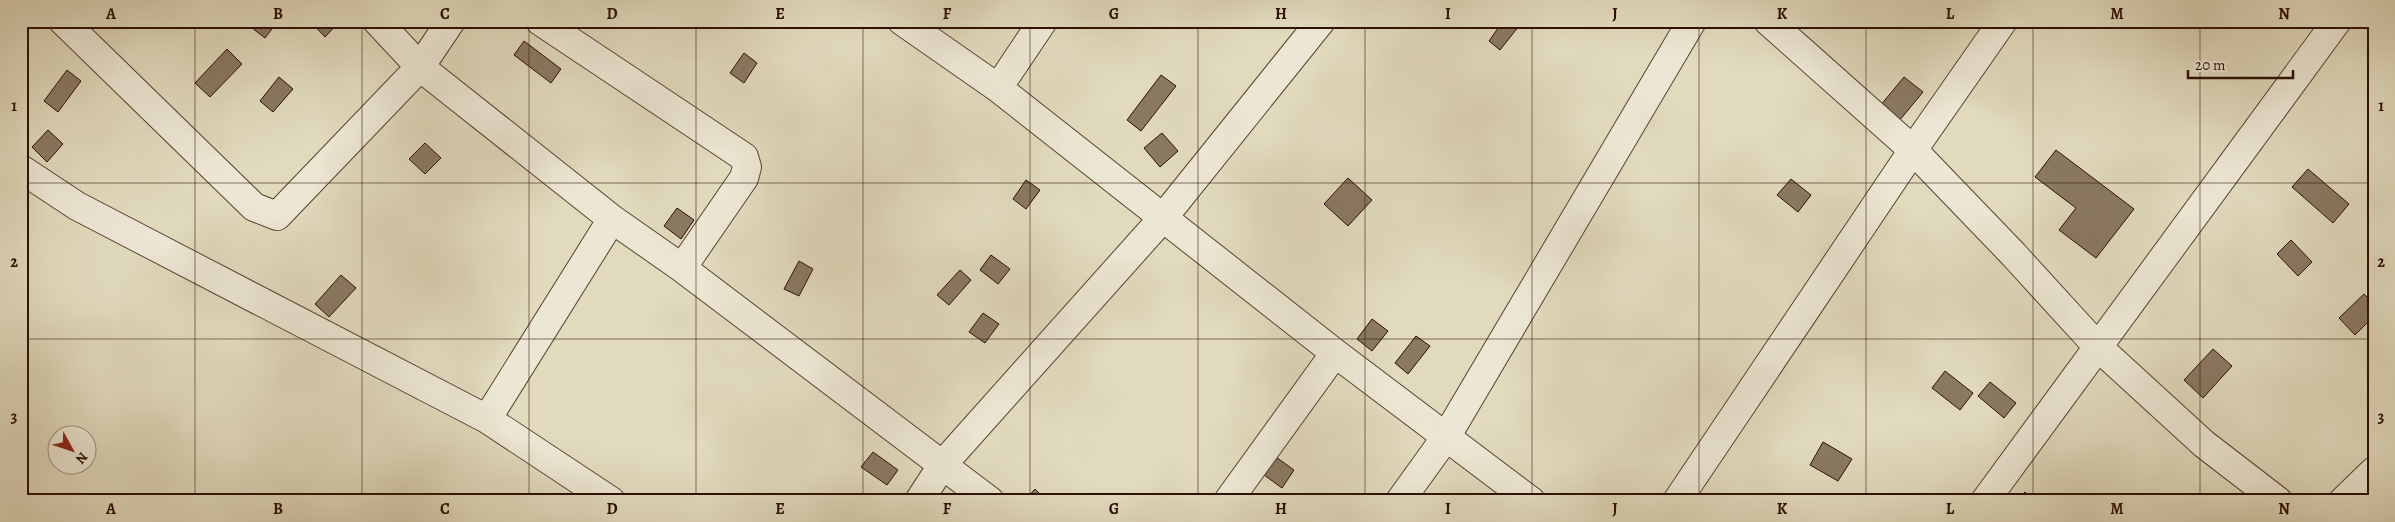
<svg xmlns="http://www.w3.org/2000/svg" width="2395" height="522" font-family="Alegreya,serif">
	<style>
		.building { fill: #8a7963; stroke: #2c0f02 }
		.lines { fill: none; stroke-linecap: round; stroke-linejoin: round }
		.street-casing { stroke: #594231; stroke-width: 30 }
		.street { stroke: #ece7d4; stroke-width: 28 }
		.grid { fill: none; stroke: #2c0f02; stroke-width: 1; stroke-opacity: 0.55 }
		.neatline { fill: none; stroke: #2c0f02; stroke-width: 2 }
		.grid-label { font-size: 16px; text-anchor: middle; font-weight: bold; fill: #2c0f02 }
	</style>
	<rect width="100%" height="100%" fill="#e1dabd"/>
	<filter id="stains"><feTurbulence type="fractalNoise" baseFrequency=".004" numOctaves="4"/><feColorMatrix values="0 0 0 0 .2 0 0 0 0 .09 0 0 0 0 .02 0 0 0 .5 -.17"/></filter>
	<radialGradient id="worn" r=".72"><stop offset=".6" stop-color="#630" stop-opacity="0"/><stop offset="1" stop-color="#630" stop-opacity=".3"/></radialGradient>
	<path class="building" d="M243,21H278L265,38Z
		M310,21H340L325,37Z
		M852,21H863L859,27Z
		M1503,21H1512L1519,26L1500,50L1489,41Z
		M524,41L561,69L551,83L514,55Z
		M227,49L242,64L210,97L195,83Z
		M744,53L757,63L744,83L730,73Z
		M67,70L81,81L58,112L44,101Z
		M1161,75L1176,86L1141,131L1127,120Z
		M279,77L293,89L273,112L260,101Z
		M1904,77L1923,92L1899,121L1880,106Z
		M48,130L63,144L47,162L32,147Z
		M1162,133L1178,151L1160,167L1144,148Z
		M425,143L441,158L425,174L409,159Z
		M2056,150L2134,209L2096,258L2059,230L2076,208L2035,177Z
		M2308,169L2349,204L2333,223L2292,187Z
		M1348,178L1372,200L1348,226L1324,204Z
		M1791,179L1811,195L1798,212L1777,195Z
		M1026,180L1040,190L1026,209L1013,199Z
		M677,208L694,220L681,239L664,226Z
		M2291,240L2312,262L2298,276L2277,254Z
		M991,255L1010,269L998,284L980,270Z
		M799,261L813,269L799,296L784,289Z
		M960,270L971,280L949,305L937,295Z
		M341,275L356,288L329,317L315,304Z
		M2364,294L2374,305V316L2355,335L2339,318Z
		M983,313L999,324L985,343L969,332Z
		M1372,319L1388,331L1372,351L1357,339Z
		M1416,336L1430,346L1408,374L1395,363Z
		M2213,349L2232,366L2203,398L2184,380Z
		M1945,371L1973,393L1960,410L1932,388Z
		M1990,382L2016,403L2004,418L1978,396Z
		M1823,442L1852,459L1838,481L1810,465Z
		M873,452L898,470L887,485L861,467Z
		M1276,457L1294,470L1282,488L1264,475Z
		M1035,489L1047,501H1024Z
		M2025,492L2035,501H2017Z"/>
	<g class="lines">
		<defs>
			<path id="street" d="M63,21L254,207L277,216L420,67L451,21
				M377,21L420,67L612,219L682,268L990,501
				M540,21L744,157L747,167L744,178L682,268
				M902,21L998,88L1335,353L1531,501
				M1768,21L1913,150L2014,255L2098,347L2204,444L2278,501
				M998,88L1043,21
				M21,169L77,206L487,419L611,501
				M487,419L612,219
				M919,501L943,464L1162,219L1321,21
				M1228,501L1335,353
				M1400,501L1446,437L1692,21
				M1677,501L1913,150L2003,21
				M1985,501L2337,21
				M2343,501L2374,471"/>
		</defs>
		<use href="#street" class="street-casing"/>
		<use href="#street" class="street"/>
	</g>
	<path class="grid" d="M195,21V501M362,21V501M529,21V501M696,21V501M863,21V501M1030,21V501M1198,21V501M1365,21V501M1532,21V501M1699,21V501M1866,21V501M2033,21V501M2200,21V501M21,183H2374M21,339H2374"/>
	<rect width="2395" height="522" fill="none" stroke="#e1dabd" stroke-width="55"/>
	<g transform="translate(72 450) rotate(130)"><circle r="24" fill="#ece7d4" stroke="#9f9180"/>
	<path d="M0-4L9 19L0 12L-9 19Z" fill="#8f2418"/>
	<text y="-8" font-size="14" font-weight="bold" text-anchor="middle" fill="#2c0f02">N</text>
	</g>
	<path d="M2188 70v8h105v-8" fill="none" stroke="#2c0f02" stroke-width="2.5"/>
	<text x="2195" y="70" font-size="15" fill="#2c0f02" stroke="#ece7d4" stroke-width="4" paint-order="stroke">20 m</text>
	<rect x="28" y="28" width="2340" height="466" class="neatline"/>
	<g class="grid-label">
		<text x="111" y="19">A</text>
		<text x="278" y="19">B</text>
		<text x="445" y="19">C</text>
		<text x="612" y="19">D</text>
		<text x="780" y="19">E</text>
		<text x="947" y="19">F</text>
		<text x="1114" y="19">G</text>
		<text x="1281" y="19">H</text>
		<text x="1448" y="19">I</text>
		<text x="1615" y="19">J</text>
		<text x="1782" y="19">K</text>
		<text x="1950" y="19">L</text>
		<text x="2117" y="19">M</text>
		<text x="2284" y="19">N</text>
		<text x="14" y="111">1</text>
		<text x="2381" y="111">1</text>
		<text x="14" y="267">2</text>
		<text x="2381" y="267">2</text>
		<text x="14" y="422">3</text>
		<text x="2381" y="422">3</text>
		<text x="111" y="514">A</text>
		<text x="278" y="514">B</text>
		<text x="445" y="514">C</text>
		<text x="612" y="514">D</text>
		<text x="780" y="514">E</text>
		<text x="947" y="514">F</text>
		<text x="1114" y="514">G</text>
		<text x="1281" y="514">H</text>
		<text x="1448" y="514">I</text>
		<text x="1615" y="514">J</text>
		<text x="1782" y="514">K</text>
		<text x="1950" y="514">L</text>
		<text x="2117" y="514">M</text>
		<text x="2284" y="514">N</text>
	</g>
	<rect width="100%" height="100%" filter="url(#stains)"/>
	<rect width="100%" height="100%" fill="url(#worn)"/>
</svg>
